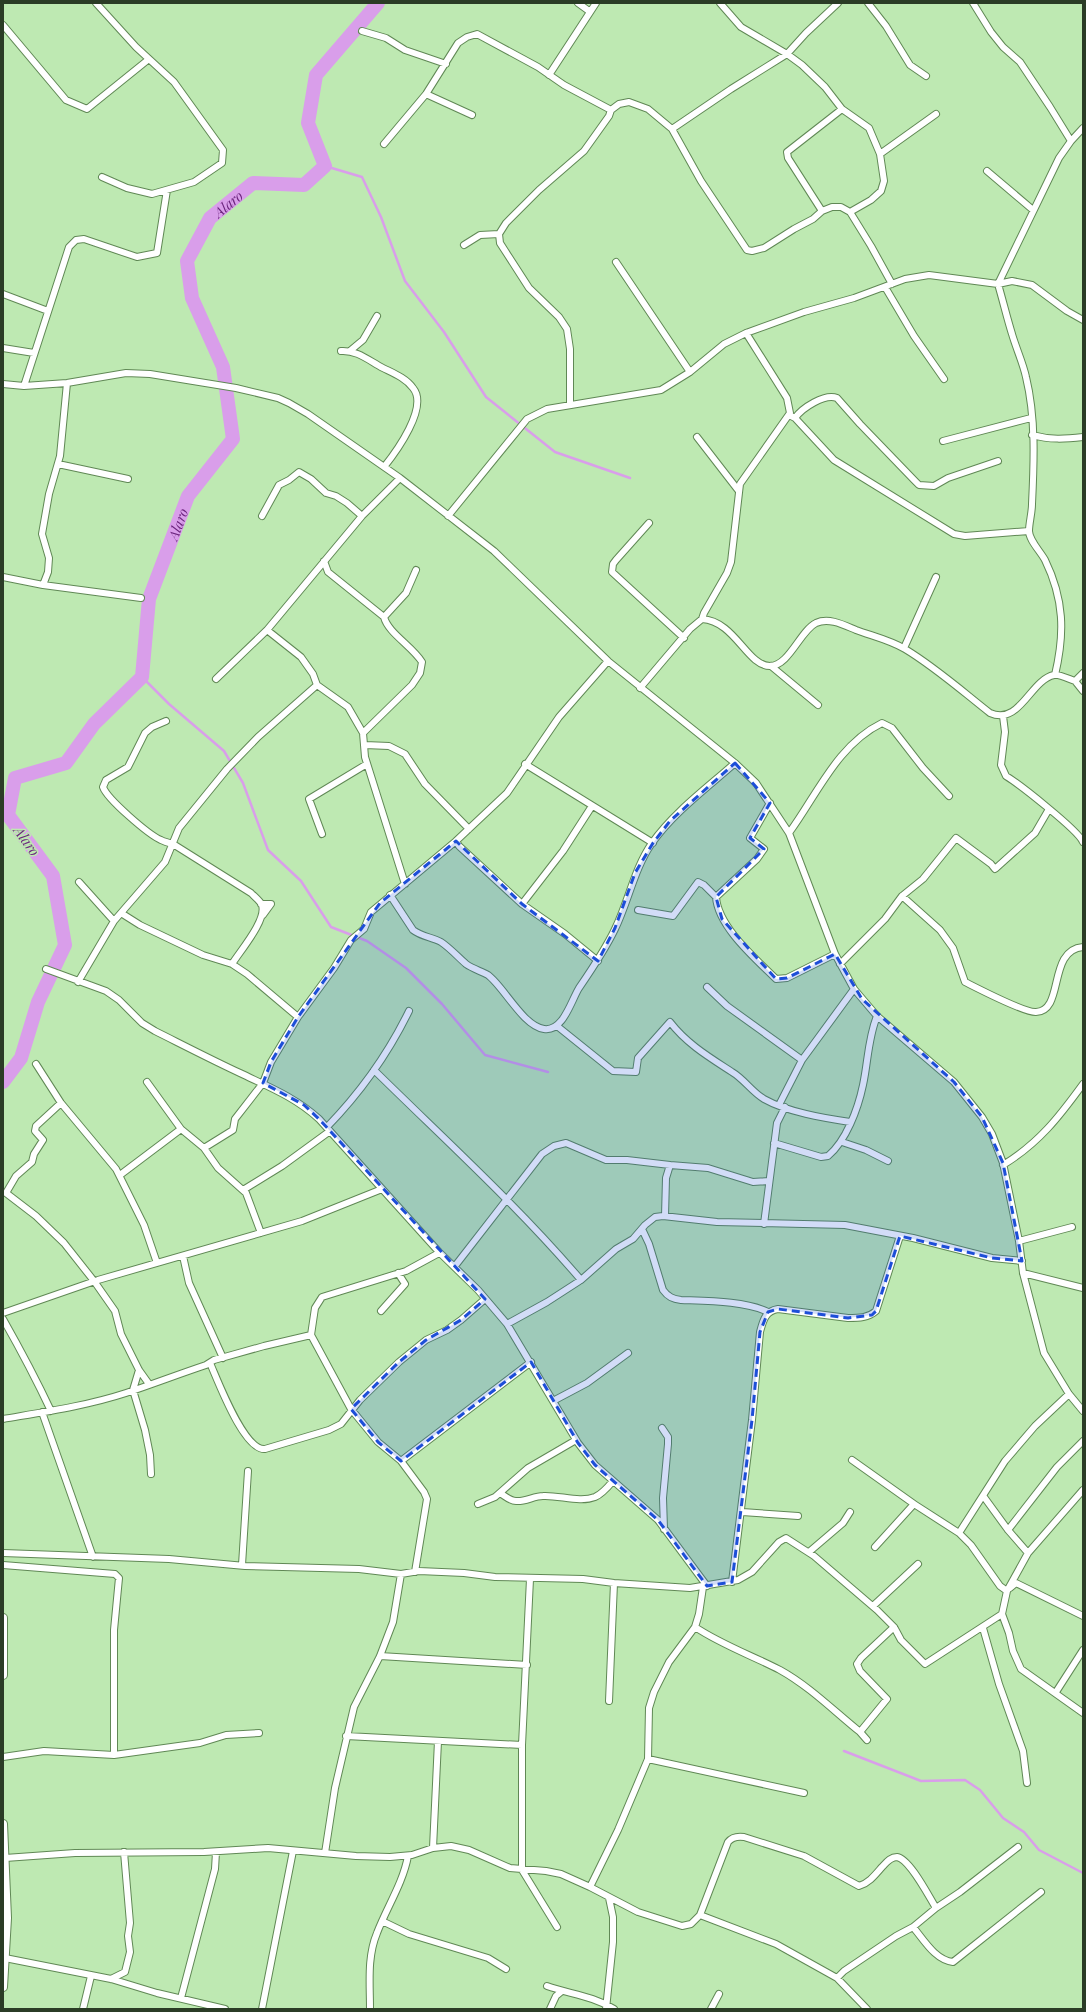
<svg xmlns="http://www.w3.org/2000/svg" width="1086" height="2012" font-family="'Playfair Display',serif">
	<style>
		.lines { fill: none; stroke-linecap: round; stroke-linejoin: round }
		.stream { stroke: #d99eea; stroke-width: 2.5 }
		.river { stroke: #d99eea; stroke-width: 14 }
		.minor-casing { stroke: #608855; stroke-width: 8 }
		.tertiary-casing { stroke: #608855; stroke-width: 10 }
		.minor { stroke: #fff; stroke-width: 6 }
		.tertiary { stroke: #fff; stroke-width: 8 }
		.marked { fill: #1d4ed8; fill-opacity: 0.2; stroke: #1d4ed8; stroke-width: 3; stroke-dasharray: 8 5; stroke-linejoin: round }
		.labels { text-anchor: middle; dominant-baseline: central; stroke-width: 3; stroke-linejoin: round; paint-order: stroke }
		.water-label { font-size: 14px; font-style: italic; fill: #6b247d; stroke: #bee9b2 }
	</style>
	<rect width="100%" height="100%" fill="#bee9b2"/>
	<g class="lines">
		<path class="stream" d="M325,166L362,177L381,217L405,281L444,332L486,397L555,452L630,478
			M142,677L169,704L224,751L243,783L268,850L301,881L331,927L367,941L406,968L442,1004L485,1055L548,1072
			M844,1751L921,1781L965,1780L980,1790L1003,1818L1024,1832L1039,1850L1083,1873"/>
		<path class="river" id="s1" d="M3,1082L21,1058L38,1002L65,945L53,876L8,815L15,778L66,763L94,724L142,677L149,599L188,496L233,439L223,367L192,298L187,261L210,218L253,183L304,185L325,166L308,123L316,75L378,3"/>
		<defs>
			<path id="minor" d="M96,3L136,47L174,82L223,150L222,163L194,182L152,194L127,188L102,177
				M578,3L589,11
				M720,3L741,27L787,54L802,65L825,87L842,109L869,128L880,154L884,181L881,191L871,200L850,212
				M868,3L886,26L910,65L926,76
				M973,3L991,32L1003,47L1020,62L1050,107L1071,141
				M3,25L66,100L87,109L149,59
				M362,31L386,38L405,50L446,64
				M549,75L596,3
				M426,94L472,115
				M672,129L731,89L787,54L806,33L838,3
				M384,144L426,94L458,43L467,37L477,34L538,67L564,85L611,110
				M880,154L936,114
				M987,171L1033,210
				M822,211L788,158L787,152L842,109
				M464,245L480,235L499,234
				M616,262L690,372
				M885,287L914,336L944,379
				M3,294L48,311
				M3,348L34,353
				M351,350L363,340L377,316
				M341,351C357,350 368,360 383,368C393,373 406,378 413,388C429,407 396,452 384,467
				M3,384L24,386L67,383L126,373L150,374L236,388L278,398L289,403L308,414L400,478L494,551L608,661L735,763L756,783L789,833L835,954L854,989L877,1016L954,1082L982,1117L992,1134L1003,1163L1019,1241L1023,1273L1044,1353L1069,1394L1083,1411
				M24,386L69,247L76,240L84,239L137,257L157,253L167,190
				M570,405V349L567,329L559,317L529,288L500,243L499,234L506,223L539,190L584,151L609,116L611,110L619,104L629,102L648,109L672,129L701,181L747,250L752,251L764,248L794,229L813,219L822,211L832,207H841L850,212L871,246L892,284
				M789,415L795,418L834,460L954,534L965,536L1029,531
				M795,418C802,408 825,393 837,398L860,424L915,481L919,485L934,486L948,478L998,461
				M1032,435C1050,440 1065,439 1083,437
				M697,437L738,490
				M943,441L1031,418
				M58,464L128,479
				M400,478L362,516L267,630L301,657L313,674L317,685L348,707L363,733L365,757L405,884
				M262,516L279,485L289,480L299,472L311,479L326,493L336,496L347,503L362,516
				M448,516L527,419L547,409L661,390L690,372L724,344L746,333L804,312L854,298L905,279L929,275L998,284L1012,281L1032,285L1067,311L1083,320
				M649,523L616,560L613,564L612,572L684,638
				M324,561L328,572L384,617C388,633 412,646 422,662L420,673L412,685L363,733
				M3,577L43,585L141,598
				M43,585L48,572L49,558L42,534L49,494L60,456L67,383
				M384,617L406,593L416,570
				M702,619L704,613L727,573L731,562L740,484L790,413L787,398L746,333
				M904,648L936,577
				M771,666L818,705
				M1055,675C1065,633 1064,599 1045,560C1040,551 1029,540 1029,531C1029,523 1032,513 1032,504C1034,463 1036,418 1026,377C1023,363 1016,348 1012,334C1007,318 1003,301 998,284L1059,158L1071,141L1083,128
				M216,679L267,630
				M1075,681L1083,691
				M640,688L690,629L702,619C735,621 747,666 770,666C789,666 800,631 816,623C829,617 844,625 856,630C872,636 890,640 905,649C935,667 962,691 990,713C1020,726 1030,680 1054,675C1059,674 1069,679 1075,681L1083,673
				M1003,716L1005,732L1001,765L1006,776C1019,784 1078,830 1083,842
				M166,721L152,727L145,733L128,767L106,780L103,787C107,799 149,835 161,840C165,842 169,843 173,844L251,893C255,897 260,901 262,905C267,920 240,951 232,964
				M365,745L389,746L405,754L425,784L469,829
				M525,764L653,843
				M770,803L750,838L764,849L757,859L716,897C718,927 756,959 776,979L787,978L835,954
				M789,833C817,795 837,745 882,723L892,728L923,768L949,796
				M322,834L309,799L367,764
				M456,841L459,846L522,904L565,934L598,961
				M79,882L114,921
				M390,895L413,930C422,937 432,937 441,942C450,948 458,957 466,964C473,969 481,971 488,975C504,987 523,1026 544,1029C563,1032 571,1001 579,988C592,969 605,950 615,929C629,900 634,869 652,843C674,812 707,788 735,763
				M902,896L940,930L953,948L965,982C977,988 1025,1013 1036,1012C1065,1011 1047,950 1083,947
				M261,904H271L263,915
				M522,904L563,851L592,806
				M638,910L673,916L698,882L704,885L716,897
				M121,913L140,925L203,955L232,964L247,974L298,1017
				M840,964L885,919L902,896L923,879L956,838L991,864L995,869L1035,833L1049,809
				M46,969L106,991L119,1000L142,1023L155,1031C183,1045 212,1060 240,1073C269,1087 295,1097 319,1119L439,1252L478,1290L507,1324L578,1443L595,1465L658,1520L707,1586
				M78,982L114,921L165,862L179,828L227,769L258,737L317,685
				M707,987L727,1006L802,1060
				M557,1026L613,1071L636,1072L638,1058L670,1022C687,1044 709,1057 732,1072C744,1079 752,1092 764,1099C787,1112 824,1118 850,1122
				M36,1064L61,1103L116,1169L144,1225L157,1263
				M374,1070C444,1139 517,1205 581,1280
				M147,1082L181,1129
				M61,1103L36,1126L35,1131L43,1140L34,1154L32,1162L16,1176L6,1193L36,1216L64,1243L94,1281L115,1311L121,1334L139,1370L149,1384
				M779,1105L802,1060L854,989
				M327,1127C360,1093 388,1054 409,1011
				M842,1142L866,1150L888,1161
				M774,1143L821,1157L828,1156C846,1141 858,1109 863,1085C868,1062 868,1038 877,1016
				M204,1148L233,1130L235,1119L263,1083L271,1062L298,1017L334,968L351,940L364,929L371,912L456,841L507,793L559,717L608,661
				M1003,1165C1039,1143 1059,1117 1083,1084
				M120,1175L181,1129L204,1148L218,1168L246,1193L261,1233
				M243,1190L282,1166L330,1131
				M665,1216L666,1178L670,1165L708,1168L753,1182L769,1181
				M764,1224L777,1123L785,1107
				M642,1229L649,1244L663,1290C668,1297 673,1299 681,1300C706,1301 746,1301 768,1312
				M1019,1241L1072,1227
				M183,1256L189,1283L223,1358
				M455,1266L542,1154L554,1146L566,1143L606,1160H627L670,1165
				M1023,1273L1083,1288
				M381,1311L405,1284L398,1273
				M3,1313L98,1280L302,1221L382,1189
				M3,1319C20,1349 36,1379 51,1411
				M507,1324L547,1302L581,1280L616,1249L633,1239L645,1225L655,1217L663,1216L717,1222L845,1225L913,1238L992,1258L1022,1261
				M210,1363C218,1381 244,1451 265,1449L329,1430L341,1424L360,1400L399,1362L426,1340L447,1330L461,1320L485,1299
				M139,1370L133,1390L145,1430L150,1455L151,1474
				M553,1401L587,1383L628,1353
				M42,1412L93,1557
				M3,1419C44,1412 86,1406 126,1393C153,1384 179,1374 206,1365L214,1360L264,1346L311,1335
				M662,1428L668,1437V1444L663,1498L664,1529
				M852,1460L914,1504
				M401,1461L531,1362
				M500,1493C505,1496 510,1501 516,1501C525,1502 534,1496 543,1496C559,1495 580,1503 595,1497C602,1494 608,1487 613,1481
				M478,1504L495,1497L528,1468L576,1440
				M742,1512L798,1516
				M1008,1530L1057,1467L1083,1441
				M875,1547L914,1504L959,1533
				M809,1552L843,1523L850,1512
				M3,1553L169,1559L245,1566L359,1569L401,1574L419,1571L464,1573L495,1577L583,1579L614,1583L690,1588L738,1580L752,1572L779,1542L786,1538L814,1556L877,1610L894,1627L901,1640L925,1664L1002,1614L1007,1591L1028,1553L1008,1530L984,1497
				M1028,1553L1083,1490
				M3,1565L115,1574L119,1578L114,1630V1755
				M242,1565L248,1471
				M415,1572L427,1499L424,1492L401,1461L378,1442L351,1409L311,1335L315,1308L322,1297L406,1271L439,1253
				M530,1579L522,1745V1870L557,1927
				M732,1582L752,1420L760,1332C763,1321 765,1311 778,1309L848,1318C859,1318 868,1318 876,1311L900,1236
				M1010,1588L1016,1583L1083,1616
				M1007,1591L1000,1586L971,1545L959,1533L1005,1461L1035,1426L1069,1394
				M873,1606L918,1564
				M1002,1614L1009,1633L1013,1651L1021,1669L1083,1713
				M695,1627C722,1645 751,1655 780,1670C809,1686 834,1711 860,1732L867,1740
				M983,1628L999,1684L1023,1751L1027,1783
				M380,1656L527,1665
				M1056,1692L1083,1650
				M609,1701L614,1583
				M860,1732L887,1699L860,1671L857,1664L861,1658L894,1627
				M346,1736L522,1745
				M3,1757L44,1751L114,1755L200,1743L226,1735L259,1733
				M648,1759L804,1793
				M433,1848L438,1741
				M325,1853L335,1788L354,1707L380,1656L393,1622L401,1574
				M5,1858L75,1853L204,1852L268,1848L356,1856L390,1857L412,1855L433,1848L451,1846L469,1850L510,1868L546,1871L561,1874L590,1887L638,1912L682,1926L691,1924L700,1915L728,1842C732,1837 737,1836 744,1837L804,1856L859,1886C869,1883 875,1875 882,1867C886,1863 890,1857 897,1857C910,1859 929,1897 936,1908
				M590,1887L618,1830L648,1759L649,1708L654,1692L669,1662L695,1627L699,1614L703,1587
				M700,1915L776,1944L837,1978L844,1971L896,1936L913,1927L936,1908L960,1892L1018,1847
				M382,1921L409,1934L488,1958L506,1969
				M913,1927C924,1940 935,1960 953,1962L1041,1892
				M5,1958L111,1979L157,1993L225,2009
				M837,1978L867,2009
				M111,1979L125,1972L130,1952L128,1936L130,1923L124,1852
				M547,1986C570,1994 593,1996 614,2009
				M181,1998L215,1869L216,1852
				M83,2009L91,1976
				M262,2009L293,1851
				M370,2009C370,1983 367,1957 377,1933C387,1907 403,1883 408,1856
				M550,2009L556,1996L562,1991
				M606,2009L613,1942V1917L609,1898
				M711,2009L719,1994"/>
			<path id="tertiary" d="M3,1618V1675
				M3,1824L7,1918L3,1987"/>
		</defs>
		<use href="#minor" class="minor-casing"/>
		<use href="#tertiary" class="tertiary-casing"/>
		<use href="#minor" class="minor"/>
		<use href="#tertiary" class="tertiary"/>
	</g>
	<path class="marked" d="M735,763L770,803L750,838L764,849L716,897L722,919L776,979L787,978L835,954L862,999L954,1082L982,1117L1003,1163L1022,1261L992,1258L900,1236L876,1311L872,1315L848,1318L778,1309L768,1312L760,1332L752,1420L732,1582L707,1586L658,1520L595,1465L578,1443L531,1362L401,1461L378,1442L351,1409L399,1362L426,1340L461,1320L485,1299L319,1119L304,1105L263,1083L271,1062L298,1017L380,903L456,841L522,904L598,961L615,928L635,873L653,843L670,821Z"/>
	<g class="labels">
		<g class="water-label">
			<text stroke="none"><textPath href="#s1" startOffset="1022">Alaro</textPath></text>
			<text stroke="none"><textPath href="#s1" startOffset="662">Alaro</textPath></text>
			<text transform="translate(27 841) rotate(54)">Alaro</text>
		</g>
	</g>
	<rect width="1086" height="2012" fill="none" stroke="#2b3c26" stroke-width="8"/>
</svg>
